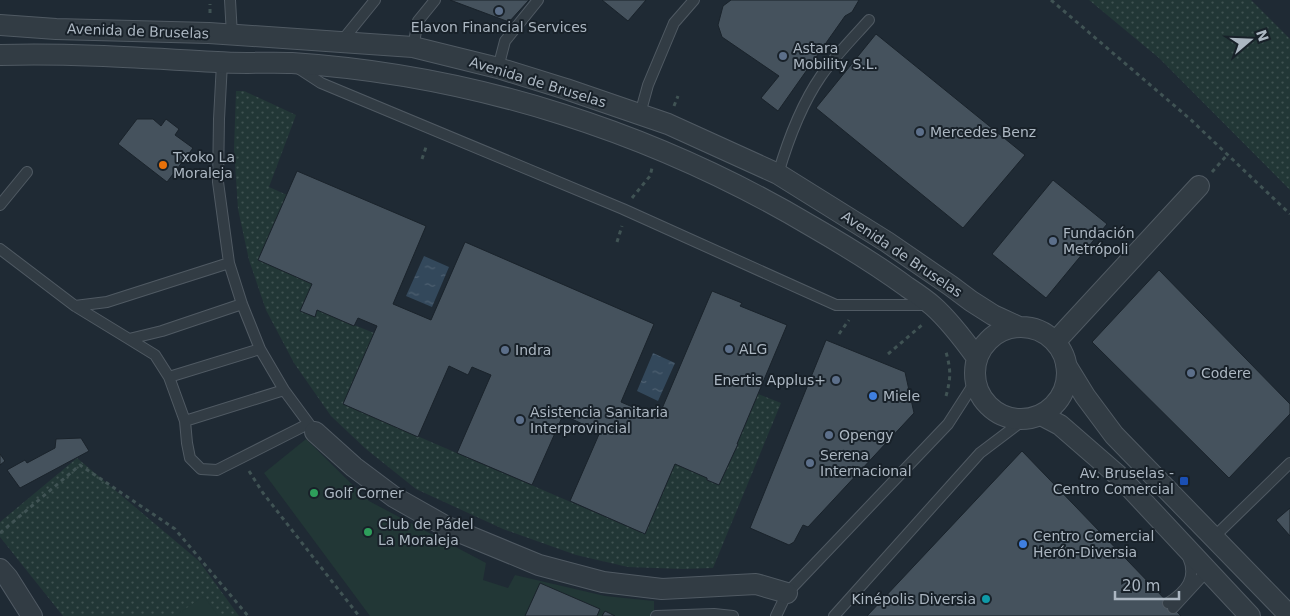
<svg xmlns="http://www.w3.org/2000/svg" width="1290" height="616" font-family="'DejaVu Sans',sans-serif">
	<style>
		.grass { fill: url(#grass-dots) }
		.garden { fill: #223736 }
		.water { fill: url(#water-ripples) }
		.building { fill: #45525d; stroke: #1a232b }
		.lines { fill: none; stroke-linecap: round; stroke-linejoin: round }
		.lane-casing { stroke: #505a63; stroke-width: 12 }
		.street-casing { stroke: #505a63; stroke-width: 22 }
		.path { stroke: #405354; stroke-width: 3; stroke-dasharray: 4 4; stroke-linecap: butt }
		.lane { stroke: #323c44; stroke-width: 10 }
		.street { stroke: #323c44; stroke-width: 20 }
		.service-dot { fill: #5c6f8a; stroke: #182129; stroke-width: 2 }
		.food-dot { fill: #e8710a; stroke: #182129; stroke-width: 2 }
		.shop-dot { fill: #3f7fe0; stroke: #182129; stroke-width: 2 }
		.transit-dot { fill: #1a4fb4; stroke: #182129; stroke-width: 2 }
		.leisure-dot { fill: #2e9e5b; stroke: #182129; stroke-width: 2 }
		.culture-dot { fill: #0f9aa8; stroke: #182129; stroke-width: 2 }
		.labels { text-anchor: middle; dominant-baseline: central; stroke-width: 4; stroke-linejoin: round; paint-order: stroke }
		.poi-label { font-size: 14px; fill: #acb7c2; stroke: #182129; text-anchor: start }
		.street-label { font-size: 14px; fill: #acb7c2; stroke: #182129 }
	</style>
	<defs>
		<pattern id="grass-dots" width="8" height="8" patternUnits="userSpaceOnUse" patternTransform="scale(1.25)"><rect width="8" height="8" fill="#223736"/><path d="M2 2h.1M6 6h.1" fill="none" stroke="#3f5251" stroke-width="1.8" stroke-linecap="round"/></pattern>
		<pattern id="water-ripples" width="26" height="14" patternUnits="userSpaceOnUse" patternTransform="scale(1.25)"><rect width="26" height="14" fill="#33485b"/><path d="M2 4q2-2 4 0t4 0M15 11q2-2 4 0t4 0" fill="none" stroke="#4e6071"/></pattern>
	</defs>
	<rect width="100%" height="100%" fill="#1f2a34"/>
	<path class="grass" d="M1089,0H1251L1290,39V190L1159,58Z
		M236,91H244L296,115L269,187L287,195L258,260L312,284L300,311L315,317L317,310L374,333L343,404L645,534L675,464L707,478V480L719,485L738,445L737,444L758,394L781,403L713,568L683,569L628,567L576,555L503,529L416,489L366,449L331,416L294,363L266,310L249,260L238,209L234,149Z
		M77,458L199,561L239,616H63L0,537V522Z"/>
	<path class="garden" d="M306,439L369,501L486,563L483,580L508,588L515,575L605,596L654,601V616H370L264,473Z
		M204,596L218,616H175Z"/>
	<path class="water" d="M424,256L449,267L432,307L406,296Z
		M653,353L675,363L658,401L637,391Z"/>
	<path class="building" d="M450,0H529L509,22Z
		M602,0H646L628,21Z
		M731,0H859L852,12L845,16L778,111L761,98L779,76L722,37L718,25L723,6Z
		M876,34L1025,155L963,228L816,108Z
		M137,119H153L161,126L166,119L179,129L175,135L193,148L167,182L118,144Z
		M297,171L426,226L393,304L431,320L465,242L654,324L621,402L658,418L712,291L742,303L740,306L787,325L737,444H738L719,485L707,480V478L675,464L645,534L570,501L600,432L563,415L532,485L457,453L491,375L472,367L468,375L449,366L418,437L343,404L377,326L358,318L354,326L317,310L315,317L300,311L312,284L258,260Z
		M1053,180L1107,224L1046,298L992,254Z
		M1159,270L1290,404V414L1229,478L1092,342Z
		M826,340L905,372L914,413L808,527L803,525L794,542L789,545L750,528Z
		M81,438L89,451L20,488L7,470L25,460L27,463L55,448L56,439Z
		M1022,451L1181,616H867Z
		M0,454L5,461L0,465Z
		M1290,508V536L1276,520Z
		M540,583L600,609L597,616H525Z
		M605,611L615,616H602Z"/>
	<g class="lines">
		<defs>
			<path id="lane" d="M230,0L232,35
				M341,42L375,0
				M413,47L418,21L435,0
				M222,63L219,119L218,182L229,263L242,304L260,349L284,390L315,432
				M298,68L321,83L623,209L836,305H931
				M498,68L505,41L538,0
				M640,114L648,85L674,23L694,0
				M778,174C788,140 801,105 821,76C835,56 853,38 869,20
				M0,205L27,172
				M0,249L75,306L129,339L162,331L242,304
				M75,306L107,302L229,263
				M129,339L155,355L169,377L185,421L187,443L190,458L201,469L217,470L308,424
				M169,377L260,349
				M185,421L284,390
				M1214,537L1290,463
				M1168,603C1187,591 1197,578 1188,557
				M1173,608L1208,570
				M656,616L714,614L733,616
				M776,616L787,593L948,424L975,382
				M834,616L980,453L1025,419"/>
			<path id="street" d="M0,25L56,29L209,33L413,47L498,68L566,89L668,124L778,174L887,242L951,286L971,301L993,315L1019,327
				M0,55C73,53 145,58 217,62C242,64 267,62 292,63C476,75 655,133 813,227C846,246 877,265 907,287C916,293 925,299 933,306C950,321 964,340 977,358
				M975 373a46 46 0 1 1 92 0a46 46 0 1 1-92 0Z
				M1055,342L1199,186
				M1066,365L1085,396L1114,435L1290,616
				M1041,415L1060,425L1121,478L1250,616
				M315,432L354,467L394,497L447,527L539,565L603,582L662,589L756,584L787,593
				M0,569L8,578L32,616"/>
		</defs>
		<use href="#lane" class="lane-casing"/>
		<use href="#street" class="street-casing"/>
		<path class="path" d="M1051,0L1190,119L1290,214
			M210,13V4
			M674,106L678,96
			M422,159L427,144
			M1212,172L1228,154
			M632,198L650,176L652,168
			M617,242L622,226
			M839,334L849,320
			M888,354L922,325
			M946,396C951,378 951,370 946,352
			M249,471L263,493L359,616
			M0,533L80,465L175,529L248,616"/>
		<use href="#lane" class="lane"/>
		<use href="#street" class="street"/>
	</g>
	<g class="service-dot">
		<circle cx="499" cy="11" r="5"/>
		<circle cx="783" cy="56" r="5"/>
		<circle cx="920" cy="132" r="5"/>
		<circle cx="1053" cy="241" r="5"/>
		<circle cx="729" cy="349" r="5"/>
		<circle cx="505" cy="350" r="5"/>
		<circle cx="1191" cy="373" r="5"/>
		<circle cx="836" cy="380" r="5"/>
		<circle cx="520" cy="420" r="5"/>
		<circle cx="829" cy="435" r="5"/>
		<circle cx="810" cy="463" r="5"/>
	</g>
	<circle class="food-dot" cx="163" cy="165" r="5"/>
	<g class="shop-dot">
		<circle cx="873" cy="396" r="5"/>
		<circle cx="1023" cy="544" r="5"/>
	</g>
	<rect class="transit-dot" x="1179" y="476" width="10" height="10" rx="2.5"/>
	<g class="leisure-dot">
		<circle cx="314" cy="493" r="5"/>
		<circle cx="368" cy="532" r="5"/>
	</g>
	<circle class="culture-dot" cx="986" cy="599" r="5"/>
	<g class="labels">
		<g class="poi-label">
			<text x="499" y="27" text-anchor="middle">Elavon Financial Services</text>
			<text x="793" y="48">Astara<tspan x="793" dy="16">Mobility S.L.</tspan></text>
			<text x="930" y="132">Mercedes Benz</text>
			<text x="173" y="157">Txoko La<tspan x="173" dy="16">Moraleja</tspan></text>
			<text x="1063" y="233">Fundación<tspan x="1063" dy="16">Metrópoli</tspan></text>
			<text x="739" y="349">ALG</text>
			<text x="515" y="350">Indra</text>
			<text x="1201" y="373">Codere</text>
			<text x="826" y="380" text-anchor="end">Enertis Applus+</text>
			<text x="883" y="396">Miele</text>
			<text x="530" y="412">Asistencia Sanitaria<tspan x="530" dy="16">Interprovincial</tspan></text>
			<text x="839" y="435">Opengy</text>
			<text x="820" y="455">Serena<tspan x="820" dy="16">Internacional</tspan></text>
			<text x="1174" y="473" text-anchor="end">Av. Bruselas -<tspan x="1174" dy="16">Centro Comercial</tspan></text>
			<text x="324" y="493">Golf Corner</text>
			<text x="378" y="524">Club de Pádel<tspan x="378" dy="16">La Moraleja</tspan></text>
			<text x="1033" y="536">Centro Comercial<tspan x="1033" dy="16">Herón-Diversia</tspan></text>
			<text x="976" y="599" text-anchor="end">Kinépolis Diversia</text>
		</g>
		<g class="street-label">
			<text transform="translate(138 31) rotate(2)">Avenida de Bruselas</text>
			<text transform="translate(538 82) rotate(17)">Avenida de Bruselas</text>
			<text transform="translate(902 254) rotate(34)">Avenida de Bruselas</text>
		</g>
	</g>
	<g transform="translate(1250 40) rotate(71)" stroke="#182129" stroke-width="4" paint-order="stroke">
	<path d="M0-4L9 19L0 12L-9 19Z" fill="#acb7c2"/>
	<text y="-8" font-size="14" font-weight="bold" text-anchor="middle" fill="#acb7c2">N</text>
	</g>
	<path d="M1115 591v8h64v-8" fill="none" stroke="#acb7c2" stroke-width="2.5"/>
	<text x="1122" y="591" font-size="15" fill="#acb7c2" stroke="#182129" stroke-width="4" paint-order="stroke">20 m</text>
</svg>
